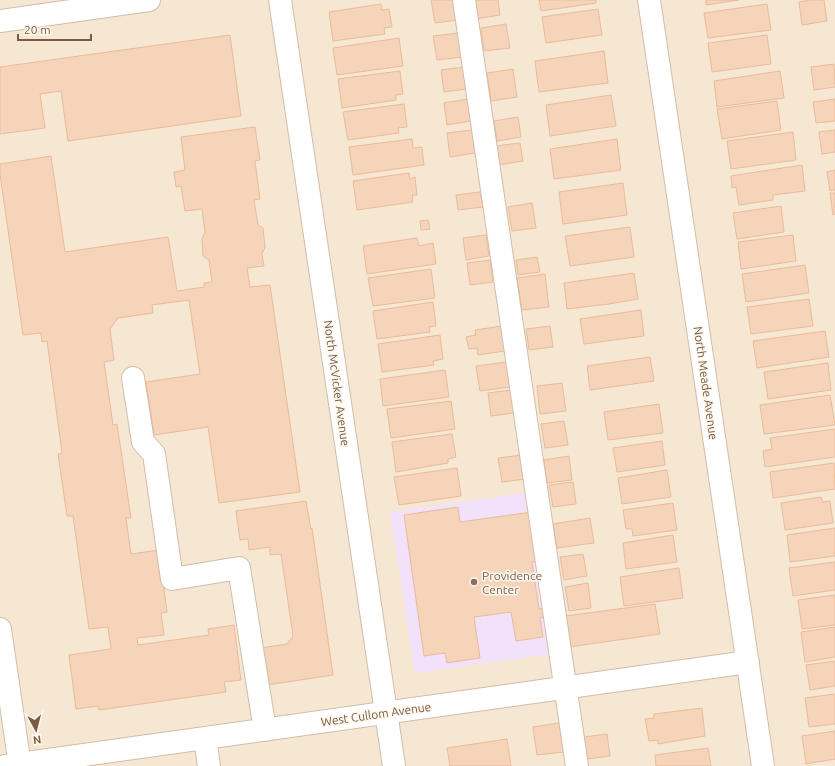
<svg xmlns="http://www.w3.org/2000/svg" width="835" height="766" font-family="Ubuntu,sans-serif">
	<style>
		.residential { fill: #f6e7d2 }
		.education { fill: #f2e1fa }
		.building { fill: #f6d4ba; stroke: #eabb99 }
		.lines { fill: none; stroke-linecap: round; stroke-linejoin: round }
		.minor-casing { stroke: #d1bda9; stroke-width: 24 }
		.minor { stroke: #fff; stroke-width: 22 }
		.education-dot { fill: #8d6e63; stroke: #fff8ed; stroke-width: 1.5 }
		.labels { text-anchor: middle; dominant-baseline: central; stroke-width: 3; stroke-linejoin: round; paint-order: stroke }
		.street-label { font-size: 12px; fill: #795b47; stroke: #fff8ed }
		.education-label { font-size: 12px; fill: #785e54; stroke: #fff8ed; text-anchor: start }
	</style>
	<rect width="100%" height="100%" fill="#fef5e5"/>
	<path class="residential" d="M0,0H835V766H0Z"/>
	<path class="education" d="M533,492L557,653L415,673L390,512Z"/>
	<path class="building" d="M431,0H455L458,20L435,23Z
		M474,0H498L500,15L476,19Z
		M539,0H596V3L541,11Z
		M706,0H739L706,5Z
		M810,0H824L827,21L802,25L799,2Z
		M381,4L382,10L389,9L392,27L384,28L385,34L333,41L329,12Z
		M767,4L771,30L708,38L704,13Z
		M598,9L602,35L546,43L542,17Z
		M506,24L510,48L484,51L481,28Z
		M458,33L462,57L437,60L433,36Z
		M230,35L241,116L68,141L61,91L40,94L45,128L0,134V67Z
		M767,35L771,64L712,72L708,43Z
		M399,38L403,66L337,75L333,48Z
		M604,51L608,83L539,92L535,61Z
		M834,64L835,87L814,90L811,67Z
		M464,67L467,89L444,92L441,70Z
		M513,69L517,97L491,101L487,73Z
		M400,71L403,94L396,95V100L342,108L338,79Z
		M780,71L784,98L717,107L714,81Z
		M611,95L616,126L550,136L546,105Z
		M468,99L471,121L447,125L444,103Z
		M835,99V121L816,123L813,102Z
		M777,101L781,130L722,139L717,109Z
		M404,104L407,127L398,128L399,133L348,140L343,112Z
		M518,117L521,137L497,141L494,121Z
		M255,127L260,160L255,161L260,199L254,200L258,225L263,228L265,247L262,254L264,266L247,268L250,287L270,285L300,492L219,503L208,427L154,435L146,382L200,374L189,300L152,305L153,313L118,318L110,329L114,360L104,362L113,425L117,424L131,518H126L131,554L159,550L167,612L161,613L164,635L137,638L138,645L209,635L208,629L234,625L241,680L224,682L226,692L99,710L98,706L76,709L69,655L111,649L108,627L89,629L73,516H67L58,454L62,453L47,341L42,342L41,333L23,335L0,174V164L51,156L65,252L168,237L177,291L204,287V283L212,282L209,260L203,256L202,239L205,232L202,209L185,211L181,186L176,187L174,172L185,170L181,137Z
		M472,130L475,153L450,157L447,133Z
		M835,130V152L822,154L819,132Z
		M793,132L796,160L731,169L727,141Z
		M412,139L413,148L422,147L424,165L353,175L349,147Z
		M617,139L621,170L554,179L550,149Z
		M520,143L523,161L498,165L495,146Z
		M802,165L805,191L773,195V200L739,205L736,187L732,188L731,176Z
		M835,170V190L830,191L827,172Z
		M409,173L410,179L415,177L417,195H412L413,202L357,210L353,181Z
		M623,183L627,215L563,224L559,192Z
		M480,192L483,207L458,210L456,195Z
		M830,193H835V214L833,215Z
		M532,203L536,228L512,231L508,207Z
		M781,206L784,232L737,239L733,213Z
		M428,220L430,229L421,230L420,221Z
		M630,227L634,257L570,266L565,236Z
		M486,235L489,256L466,260L463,238Z
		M793,235L796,261L741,269L738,242Z
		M417,238L419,246L433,243L436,264L367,274L363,246Z
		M537,257L540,272L518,275L516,260Z
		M490,260L493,282L470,285L467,263Z
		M805,265L809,293L746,302L742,274Z
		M431,269L435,298L373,306L368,278Z
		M634,273L638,299L609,304L567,309L564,283Z
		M545,274L549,307L522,310L517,278Z
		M809,299L813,326L751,334L747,307Z
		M433,302L436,326L429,327L430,332L377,339L373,311Z
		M641,310L644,336L584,344L580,319Z
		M502,326L505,351L478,355L477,348L469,349L466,337L476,335L475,330Z
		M550,326L553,347L529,350L526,329Z
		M825,331L829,357L757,368L753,341Z
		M440,335L443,359L433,361L434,365L382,372L378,344Z
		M650,357L654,381L590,390L587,366Z
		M506,362L510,387L480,391L476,366Z
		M828,363L831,390L768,399L764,372Z
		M445,370L449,397L383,406L380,379Z
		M562,383L566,411L540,414L537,386Z
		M511,390L514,413L491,416L488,393Z
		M830,395L835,425L764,434L760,405Z
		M451,401L455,429L391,438L387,409Z
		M659,404L663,433L608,440L604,412Z
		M564,421L568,445L545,448L541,424Z
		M835,429V457L765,467L763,451L772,449L770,438Z
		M452,434L456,457L448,459V463L396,472L392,442Z
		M662,441L665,465L617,472L613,448Z
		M522,455L525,479L502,482L498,458Z
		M569,456L572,480L547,483L544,460Z
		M834,463L835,489L773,498L770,472Z
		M457,468L461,496L399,505L394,477Z
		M667,470L671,497L622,504L618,478Z
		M573,482L576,504L553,507L549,485Z
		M821,497L822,502L830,501L833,523L785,530L781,503Z
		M306,501L311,529L312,528L333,675L267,685L261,648L287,644L293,636L281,554L270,555V547L249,550L248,539L240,540L236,511Z
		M673,503L677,530L633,536L632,529H626L623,510Z
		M458,507L460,522L532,512L539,561L532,562L539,609L546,608L547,616L540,618L543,637L516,641L511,612L474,617L480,658L447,663L445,653L424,656L404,515Z
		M590,518L594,543L557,548L553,524Z
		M835,528V556L790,562L787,535Z
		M673,535L677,562L626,569L623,543Z
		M583,554L587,576L564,580L560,557Z
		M835,562V590L793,596L789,568Z
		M679,568L683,598L624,606L620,577Z
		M588,583L591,608L569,611L565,587Z
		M835,595V625L802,629L798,600Z
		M655,604L660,634L569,647L565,616Z
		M835,627V657L805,662L801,632Z
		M835,661V686L810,690L806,665Z
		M835,694V724L809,727L805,698Z
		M702,708L705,736L658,744V740L649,741L645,719L654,718V714Z
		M559,723L564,752L537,755L533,727Z
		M835,731V759L806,764L802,736Z
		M607,734L610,756L587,759L584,737Z
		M507,739L511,766H450L447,748Z
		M708,748L711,766H656L655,755Z"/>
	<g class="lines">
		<defs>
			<path id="minor" d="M280,0L394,766
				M464,0L577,766
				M649,0L763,766
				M0,21L149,0
				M133,378L143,442L154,454L172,579L239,568L265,730
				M0,629L20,766
				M205,738L209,766
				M5,766L748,662"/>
		</defs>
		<use href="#minor" class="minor-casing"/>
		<use href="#minor" class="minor"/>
	</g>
	<circle class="education-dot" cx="474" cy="582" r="4"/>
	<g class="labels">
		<g class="street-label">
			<text transform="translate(337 383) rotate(82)">North McVicker Avenue</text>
			<text transform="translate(706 383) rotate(82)">North Meade Avenue</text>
			<text transform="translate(376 714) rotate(-8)">West Cullom Avenue</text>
		</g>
		<g class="education-label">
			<text x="482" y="575">Providence<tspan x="482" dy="14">Center</tspan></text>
		</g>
	</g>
	<g transform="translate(36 730) rotate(173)" stroke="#fff8ed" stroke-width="3" paint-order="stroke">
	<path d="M0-3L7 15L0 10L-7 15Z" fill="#795b47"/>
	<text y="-6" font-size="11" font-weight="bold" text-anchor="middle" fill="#795b47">N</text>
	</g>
	<path d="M18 34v6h73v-6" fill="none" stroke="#795b47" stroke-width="2"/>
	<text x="24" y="34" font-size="12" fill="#795b47" stroke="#fff8ed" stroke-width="3" paint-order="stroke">20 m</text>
</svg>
